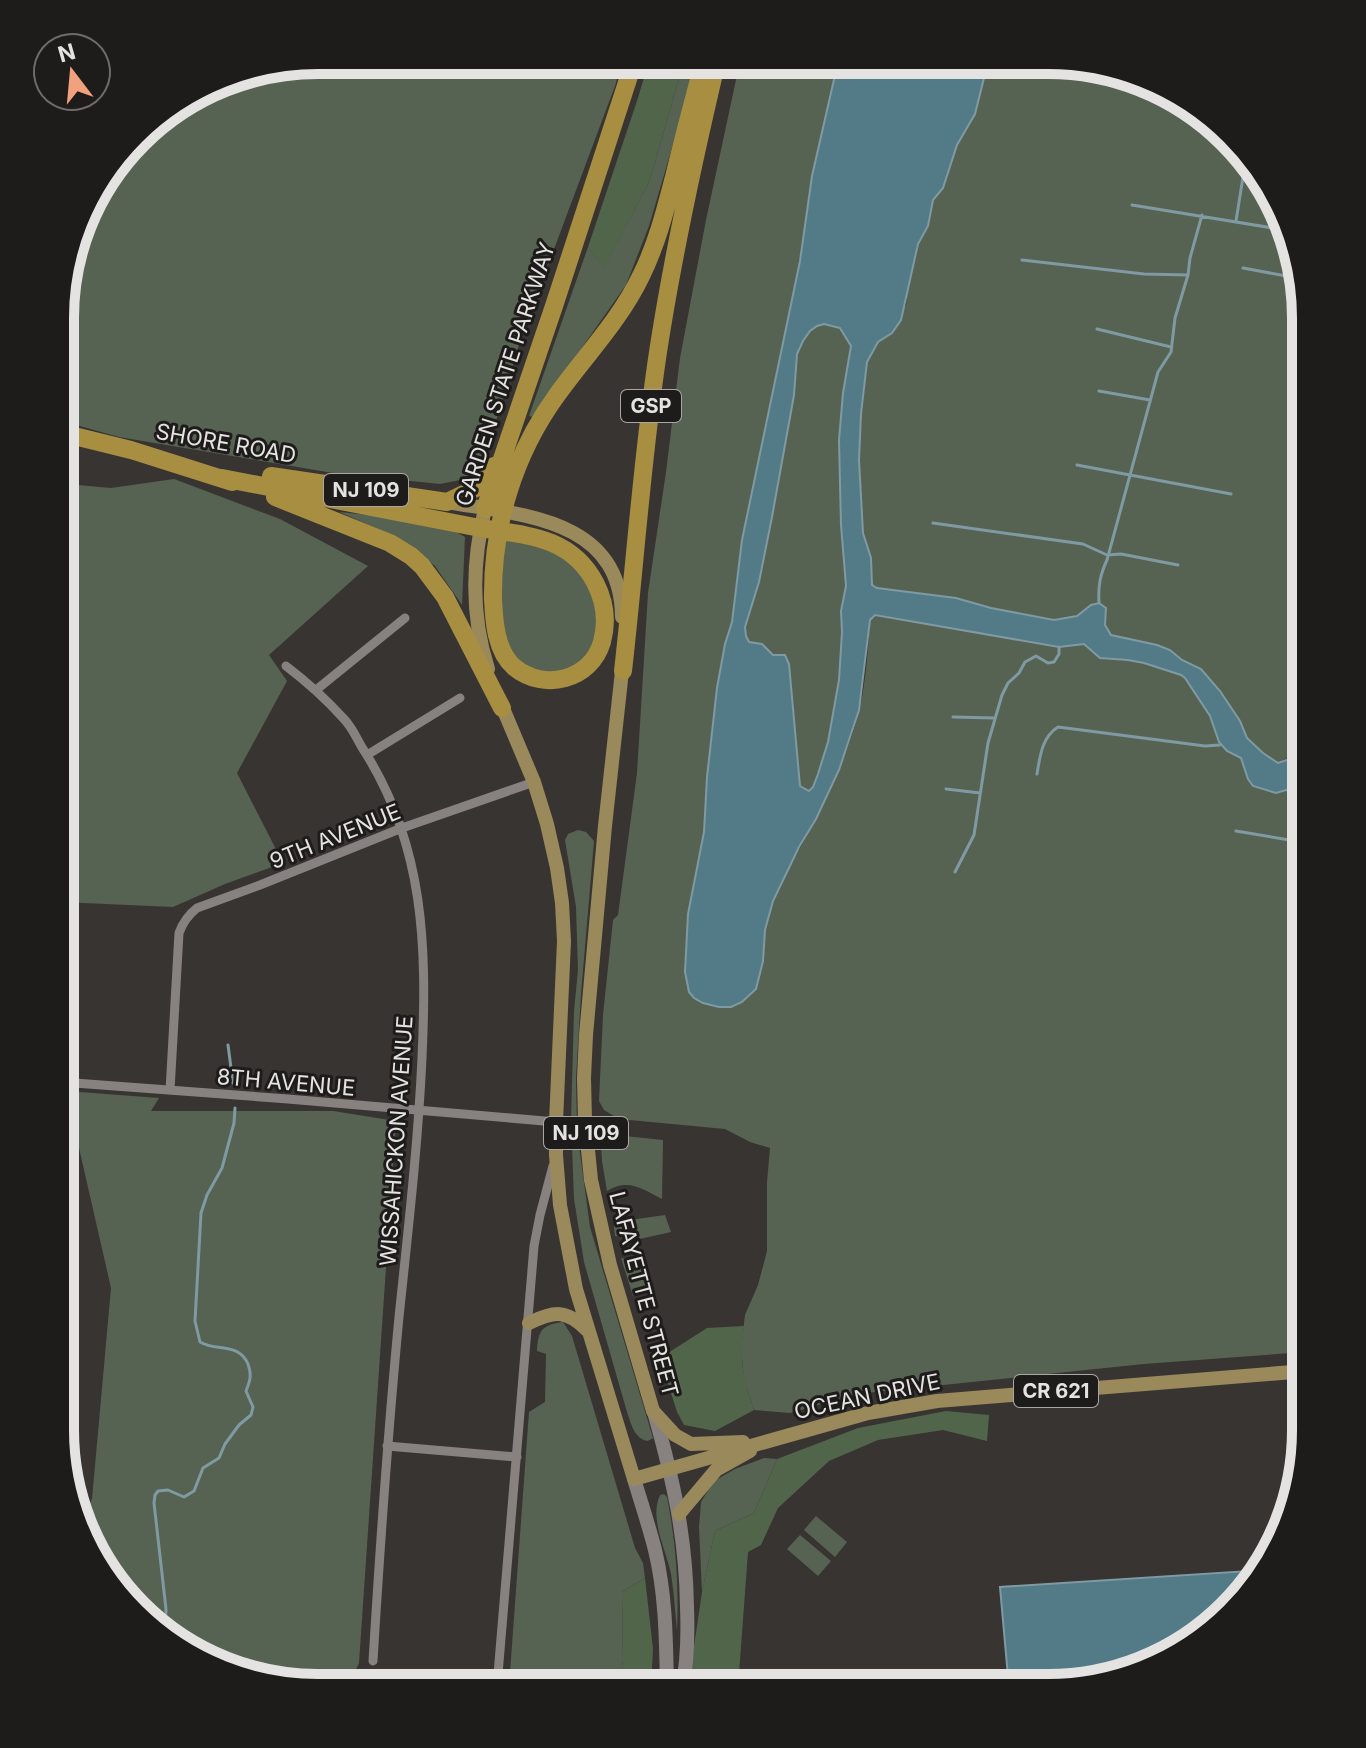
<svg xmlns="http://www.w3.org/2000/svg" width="1366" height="1748" font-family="Inter,sans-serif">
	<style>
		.green { fill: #566352 }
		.forest { fill: #51654b }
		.water { fill: #537b87; stroke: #7f9aa2; stroke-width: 2; fill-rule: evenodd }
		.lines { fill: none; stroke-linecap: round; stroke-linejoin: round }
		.stream { stroke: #7f9aa2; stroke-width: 3 }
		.street { stroke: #878280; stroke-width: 9 }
		.secondary { stroke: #878280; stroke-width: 14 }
		.primary { stroke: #9a895a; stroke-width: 14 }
		.highway { stroke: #a78e41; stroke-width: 18 }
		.labels { text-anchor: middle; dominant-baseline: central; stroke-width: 6; stroke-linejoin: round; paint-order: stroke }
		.shield { fill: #1e1c1b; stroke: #a9a7a6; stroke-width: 2 }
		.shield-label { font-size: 20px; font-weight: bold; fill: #e5e3e1 }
		.street-label { font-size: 22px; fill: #e5e3e1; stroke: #1e1c1b }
		.rim { fill: none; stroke: #e5e3e1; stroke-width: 10 }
	</style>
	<rect width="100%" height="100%" fill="#383432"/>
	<path class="green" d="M318,60L622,61L615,86L523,332L485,457L466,479L440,484L333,473L119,437L62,421V284L94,189L148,124L234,74Z
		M684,61H696L691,83L649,226L626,285L533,417L529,416L588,247L604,268L650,180Z
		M740,61L838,62L812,176L800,261L742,540L732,622L725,644L717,688L707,777L704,832L688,914L685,972L756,989C765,960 762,928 774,900C785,871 802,846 816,819C833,786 850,747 859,711C866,683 868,649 870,620L873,616H885L1059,647L1084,644L1100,658L1128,660L1144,663L1181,675L1185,678L1210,717L1219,742L1227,751L1241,758L1248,779L1253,786L1276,793L1283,792L1290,789L1300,780L1306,768L1305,1352L1144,1364L856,1394L790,1413L754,1410L744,1380L741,1348L745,1315L758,1285L767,1251V1182L770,1148L750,1142L725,1129L619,1119L604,1110L599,1101L603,1015L613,920L618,915L637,773L648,593L666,472L680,358L706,220Z
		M988,62H1082L1205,113L1279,203L1306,317V737C1296,745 1290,759 1278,763L1263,753L1247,738L1240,721L1220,691L1201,669L1182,660L1170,650L1157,645L1111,635L1105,625L1106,611L1091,605L1077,617L1048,620L991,608L956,598L877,588L872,585L871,558L863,533L859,460L861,414L867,362L873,347L882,338L888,336L906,305L909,279L916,257L918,244L922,238L933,200L943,188L957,145L970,124L979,99Z
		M824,324L840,328L851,346L843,393L839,440L841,525L846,586L841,611L842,632L839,680L828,742L818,774L813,787L809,791L800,786L789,664L785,655H773L762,644L749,642L746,636L745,628L759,582L794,395L796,354L803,341L810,331L817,326Z
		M174,479L280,519L368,566L269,655L287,681L237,773L283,863L225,884L173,907L61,902L62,498L67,484L111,488Z
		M339,512L369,515L456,532L465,537L462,605L435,566L397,537Z
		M505,540L516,541L561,554L577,568L597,603L596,640L578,666L556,674L535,671L521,664L507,645L501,613V570Z
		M578,830L586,832L594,841L581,994L576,1078L577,1131L590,1227L653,1438L648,1441C634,1439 631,1423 627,1412L584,1262L574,1199L571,1121L574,1011L578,970L576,907L565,840L568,834Z
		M66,1091L159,1098L151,1111H333L396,1121L359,1663L348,1686H284L174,1644L87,1545L81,1521L92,1499L111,1288Z
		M600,1129L625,1136L663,1140L662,1199C642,1189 629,1178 607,1191L602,1161Z
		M665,1215L671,1232L635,1240L615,1236L614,1227L616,1222Z
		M621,1258L645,1262L650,1282L633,1296Z
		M563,1322L572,1336L635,1548L643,1563L645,1578L622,1592L623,1660L619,1687L509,1686L529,1412L545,1402L546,1354L537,1351C538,1330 542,1325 563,1322Z
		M764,1458L777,1459L754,1513L715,1531L702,1592L699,1527L701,1502L714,1481L735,1469Z
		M664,1494L667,1497C676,1543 679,1584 677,1631C675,1612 674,1593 671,1574C666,1549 649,1519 660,1495Z
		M816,1516L847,1542L835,1557L804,1530Z
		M800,1535L831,1561L818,1576L787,1549Z"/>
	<path class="forest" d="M649,61H684L650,180L604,269L588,247L637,101Z
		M744,1326C739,1361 743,1378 754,1410L715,1431L684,1425L677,1412L660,1358L707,1328Z
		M946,1411L989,1415L987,1441L943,1430L878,1440L829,1461L778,1508L761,1545L748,1552L738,1687H688L702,1592L715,1531L754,1513L777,1459L858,1428Z
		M645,1578L653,1649L651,1687H619L623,1660L622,1592Z"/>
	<path class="water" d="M838,62H988L975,114L957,145L943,188L933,200L928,226L918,244L901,320L892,333L878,342L867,362L861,414L859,460L863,533L871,558L872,585L877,588L956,598L991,608L1054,620L1077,616L1091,605L1099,603L1106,608L1105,625L1111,635L1157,645L1170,650L1182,660L1201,669L1220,691L1240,721L1247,738L1263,753L1278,763L1287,760L1306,737V768L1296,785L1290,789L1276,793L1253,786L1248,779L1241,758L1227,751L1219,742L1210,716L1185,678L1181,675L1144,663L1128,660L1100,658L1084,644L1059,647L875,615L870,620L859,710L839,770L816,819L799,847L773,901L765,930L763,961L756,989L742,1002L731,1007H719L703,1003L694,998L689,992L685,972L688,914L704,832L707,777L717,688L725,644L732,622L742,540L800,261L812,176ZM824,324L840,328L851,346L843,393L839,440L841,525L846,586L841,611L842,632L839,680L828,742L818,774L813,787L809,791L800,786L789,664L785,655H773L762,644L749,642L746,636L745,627L759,582L772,517L794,395L797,354L803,341L810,331L817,326Z
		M1264,1570L1262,1574L1163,1661L1049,1688H1009L1000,1587Z"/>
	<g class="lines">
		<path class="stream" d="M1132,205L1285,230
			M1236,221L1243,177V159
			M1022,260L1144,274L1188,275
			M1243,268L1297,278
			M1097,329L1171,347
			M1099,391L1150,400
			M1077,465L1231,494
			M933,523L1083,544L1107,555L1121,554L1178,565
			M1099,603C1098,586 1100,575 1107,560L1158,372L1171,352L1175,318L1188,275L1190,258L1202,215
			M953,717L995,718
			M1037,774C1040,756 1042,737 1058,727L1205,746L1220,745
			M946,789L980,793
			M1236,831L1295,841L1306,846
			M955,872L974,835L988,743L1002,695L1008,683L1019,673L1025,662L1036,656L1048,663L1054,662L1059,654V647
			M228,1045L233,1083
			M165,1634L166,1609L154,1503L155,1495L158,1491L168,1490L184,1497L194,1491L203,1468L219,1458L225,1444L239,1425L251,1415L253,1407L246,1391C250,1381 252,1375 248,1364C238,1342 217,1352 200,1342L195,1321L201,1213L207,1195L222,1168L234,1123L235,1108"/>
		<path class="street" d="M286,666C307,682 326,699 344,719C352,727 357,739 363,749C425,845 427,948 422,1058C418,1145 408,1231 399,1317C388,1432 380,1546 373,1661
			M316,690L405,618
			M367,755L460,698
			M61,1082L288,1099L556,1122
			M170,1090L179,933C183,922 188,915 197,908L260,885L402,828L534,782
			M387,1446L517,1457
			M497,1686L534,1246L540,1215L553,1166"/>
		<path class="secondary" d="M654,1412C673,1479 686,1536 687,1607C688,1633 688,1661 682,1687
			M634,1479C641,1502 649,1526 655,1550C666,1595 666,1641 667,1687"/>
		<path class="primary" d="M447,502C521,515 621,518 622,617
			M485,509C472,562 471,616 488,669
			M623,662L605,826L586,1035L584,1078L585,1120L591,1180L610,1265L653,1411L675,1435L691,1444L743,1442
			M499,699L534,782L547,824L557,868L562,903L564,941L556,1122V1155L560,1205L576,1289L634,1479L868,1413L937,1401L1305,1371
			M529,1323C554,1311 566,1309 587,1330
			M679,1514L716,1470L750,1451"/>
		<path class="highway" d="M62,433L131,450L232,482
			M271,476L447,502L476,488L494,466
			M222,478L480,528C504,532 530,534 552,543C590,559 613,601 602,642C591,680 544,692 514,667C496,651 494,622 493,599C492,526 514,454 557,395C585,356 620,320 641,276C657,244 666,208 675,173C684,136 694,98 704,61
			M275,497L390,543L411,556L422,566L445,597L502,708
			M485,509L554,306L634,61
			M623,671C635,565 642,458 658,352C673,254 694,158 717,61"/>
	</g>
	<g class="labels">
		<g class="shield">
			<rect x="621" y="390" width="60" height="32" rx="6"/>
			<rect x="324" y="474" width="84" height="32" rx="6"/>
			<rect x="544" y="1117" width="84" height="32" rx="6"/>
			<rect x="1014" y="1375" width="84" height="32" rx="6"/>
		</g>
		<g class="shield-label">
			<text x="651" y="406">GSP</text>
			<text x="366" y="490">NJ 109</text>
			<text x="586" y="1133">NJ 109</text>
			<text x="1056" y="1391">CR 621</text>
		</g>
		<g class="street-label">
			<text transform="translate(505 374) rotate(-72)">GARDEN STATE PARKWAY</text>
			<text transform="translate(226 443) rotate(10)">SHORE ROAD</text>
			<text transform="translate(335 836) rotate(-22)">9TH AVENUE</text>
			<text transform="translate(286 1082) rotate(5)">8TH AVENUE</text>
			<text transform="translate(396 1141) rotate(-86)">WISSAHICKON AVENUE</text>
			<text transform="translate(644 1294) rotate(75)">LAFAYETTE STREET</text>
			<text transform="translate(867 1396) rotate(-12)">OCEAN DRIVE</text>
		</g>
	</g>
	<path d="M0 0H1366V1748H0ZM318 74H1048A244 244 0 0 1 1292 318V1430A244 244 0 0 1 1048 1674H318A244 244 0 0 1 74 1430V318A244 244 0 0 1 318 74Z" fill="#1e1c1b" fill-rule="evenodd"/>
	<path class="rim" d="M318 74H1048A244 244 0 0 1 1292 318V1430A244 244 0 0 1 1048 1674H318A244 244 0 0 1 74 1430V318A244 244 0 0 1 318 74Z"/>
	<g transform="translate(72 72) rotate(344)"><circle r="38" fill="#1e1c1b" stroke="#6e6c6a" stroke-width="2"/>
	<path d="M0-6L14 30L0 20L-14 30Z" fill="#f1a17c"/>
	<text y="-12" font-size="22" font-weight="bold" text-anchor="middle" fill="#e5e3e1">N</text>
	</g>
</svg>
